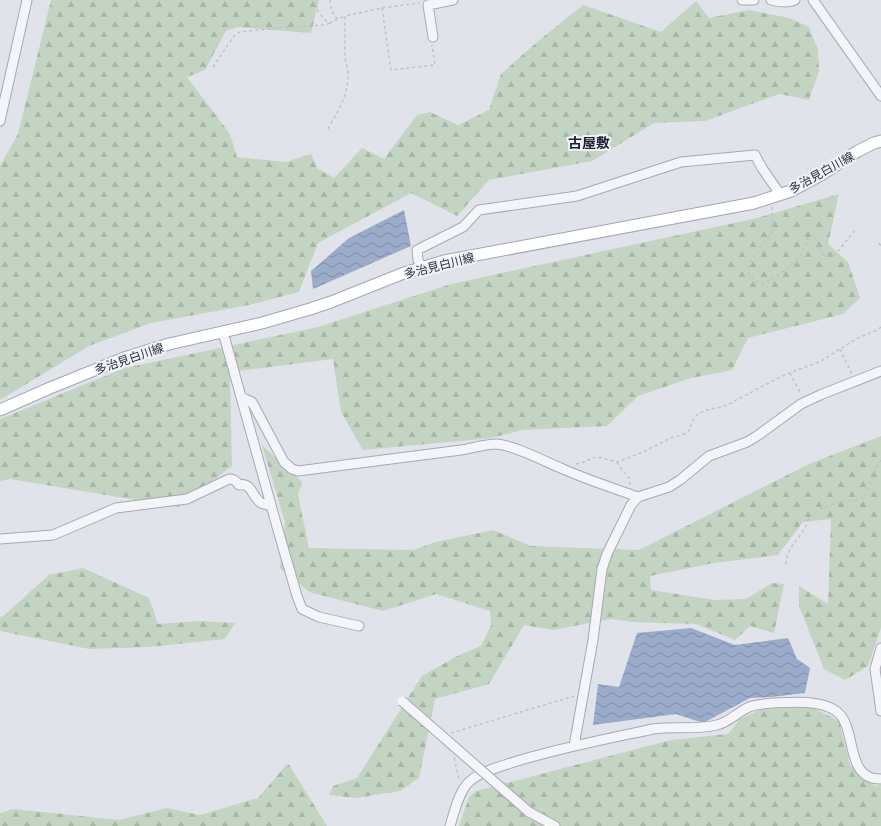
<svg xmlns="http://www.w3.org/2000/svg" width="881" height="826" font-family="Commissioner,'Noto Sans JP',sans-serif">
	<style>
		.forest { fill: url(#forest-firs) }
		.water { fill: url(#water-waves) }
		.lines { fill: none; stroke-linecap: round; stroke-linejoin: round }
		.minor-casing { stroke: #a6a9b4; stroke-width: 11 }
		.major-casing { stroke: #a0a6b6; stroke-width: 13 }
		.path { stroke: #bfc1c9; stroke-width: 1.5; stroke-dasharray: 3 3; stroke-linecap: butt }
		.minor { stroke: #f4f5f8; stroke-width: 9 }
		.major { stroke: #fff; stroke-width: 11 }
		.minor-bridge-casing { stroke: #a6a9b4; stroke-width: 11; stroke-linecap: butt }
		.minor-bridge { stroke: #f4f5f8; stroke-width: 9 }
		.labels { text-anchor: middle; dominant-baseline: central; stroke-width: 4; stroke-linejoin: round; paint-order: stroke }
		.street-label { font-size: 12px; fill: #292e42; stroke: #f1f3f7 }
		.quarter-label { font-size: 14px; font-weight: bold; fill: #1b2033; stroke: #f1f3f7 }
	</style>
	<defs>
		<pattern id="forest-firs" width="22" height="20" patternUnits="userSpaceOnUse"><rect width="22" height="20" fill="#c4d4c2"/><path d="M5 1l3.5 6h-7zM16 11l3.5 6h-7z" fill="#a8b6a8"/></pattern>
		<pattern id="water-waves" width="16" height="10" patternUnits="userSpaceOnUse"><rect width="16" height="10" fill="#9baccb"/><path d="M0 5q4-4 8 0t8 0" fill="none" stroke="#7e8ca6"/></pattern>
	</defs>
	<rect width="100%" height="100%" fill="#e1e3ea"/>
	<path class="forest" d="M51,0H319L311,33L237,27L226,31L205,70L187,77L230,134L237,157L286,162L311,154L317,168L334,178L362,148L384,159L417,115L430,112L458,125L489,110L501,74L537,42L583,5L661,32L696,1L709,18L749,10L789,18L809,27L818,50L819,71L809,100L779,94L705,121L654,123L592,161L489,180L457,216L411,193L318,243L299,292L249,305L151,323L89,346L0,400V166L18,134Z
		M839,194L828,244L848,262L860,298L843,314L748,338L732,370L691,378L638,396L607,426L523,430L491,438L363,450L341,412L333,359L230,372L232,466L178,507L10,479L0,481V419L125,368L318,327L451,284L757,218Z
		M881,436V628L868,666L845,680L824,669L799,606V586L828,604L831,519L803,522L778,555L714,563L650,576L651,590L715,600L746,599L772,583L784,584L774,633L750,626L735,640L696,624L632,622L611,619L553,630L524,625L489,684L435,699L419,778L400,791L356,798L329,795L333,786L357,778L422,676L459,655L481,646L491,625L490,611L436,594L383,611L309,592L280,568L285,522L262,445L302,482L298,495L309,548L413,550L436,542L493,530L531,546L639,550L809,464Z
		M83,568L149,598L158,624L199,621L235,623L225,639L149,647L89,649L0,631V616L2,617L49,575Z
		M811,707L839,721L850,765L875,786L881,785V826H459L469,797L476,791L671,740L728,734L740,719L762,709Z
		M288,763L327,826H0V813L13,809L119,820L167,808L200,815L258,798Z"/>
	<path class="water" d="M404,210L411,246L313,289L311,271L349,238Z
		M691,628L735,645L788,638L797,659L810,668L805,693L771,697L750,698L703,723L676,714L593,725L598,684L619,687L637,633Z"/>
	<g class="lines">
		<defs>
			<path id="minor" d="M742,0H754
				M771,0C780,2 787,3 795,0
				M813,0L881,96
				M433,37L428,5L453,0
				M0,121L27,0
				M421,267L418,260L417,250L463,227L479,210L577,196L681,162L755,155L762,168L780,194
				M223,332L276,523L297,596L302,609L319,617L359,626
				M241,397L252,402L284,462L292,469L298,471L461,450C473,448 485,444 497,444C517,446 545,462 563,469C588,480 613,488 638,497
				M0,539L53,535L116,508L187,499L229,479C234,479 236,481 239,485C252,482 252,497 261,503C264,504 268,505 271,506
				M881,648L875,669L881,711
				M574,746L593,640L602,569L607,554L631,505L638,497L669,487L680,480L709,456L747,442L757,436L801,404L820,395L881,371
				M529,812L555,826
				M450,826C454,813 459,791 469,782C481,771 499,767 514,762C559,748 606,739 653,729C674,726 696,730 717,725C729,722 738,712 749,707C756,704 765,704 773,703C792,702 820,700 836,711C856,724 846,771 872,778C875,779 878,779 881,779"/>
			<path id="major" d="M0,410L50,388L124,358L169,344L262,323L310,309L331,302L404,273L444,261L754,203L791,191L821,175L858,151L874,143L881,141"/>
		</defs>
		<use href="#minor" class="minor-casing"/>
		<use href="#major" class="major-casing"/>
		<path class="path" d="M330,0C330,7 332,14 338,19L345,16
			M382,8L391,70L435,65L432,45
			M317,10L325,20L330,23L338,19
			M213,67L234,36L240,32L288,27L325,25L330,23
			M328,129C341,105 354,87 345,58V16L382,8L420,3
			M772,207V232L749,264V274L755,280L763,284C778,275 795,266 804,249C806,245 807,241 808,237L814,235C818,242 818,251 825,256L835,255L854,231
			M879,243L881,246
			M840,349L852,374
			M790,373L801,394
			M617,462L619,466L629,478L630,485
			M576,464L584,462L592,458L598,457L617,462L641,453L671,438L682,435L688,432L694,418L698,414L706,410L721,407L727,405L782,376L821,361L858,338L875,331L881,327
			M786,564C786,552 794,543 801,534C806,528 807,520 812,515C825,503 844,502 860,499L864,497L866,494L878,464L881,460
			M451,733L574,696
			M454,758L459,779"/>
		<use href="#minor" class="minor"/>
		<use href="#major" class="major"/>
		<defs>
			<path id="minor-bridge" d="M402,701L529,812"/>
		</defs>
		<use href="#minor-bridge" class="minor-bridge-casing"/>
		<use href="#minor-bridge" class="minor-bridge"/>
	</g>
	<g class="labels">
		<g class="street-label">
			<text transform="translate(821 172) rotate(-29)">多治見白川線</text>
			<text transform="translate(439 265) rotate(-14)">多治見白川線</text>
			<text transform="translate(129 358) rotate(-19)">多治見白川線</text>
		</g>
		<g class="quarter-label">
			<text x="589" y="142">古屋敷</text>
		</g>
	</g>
</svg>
